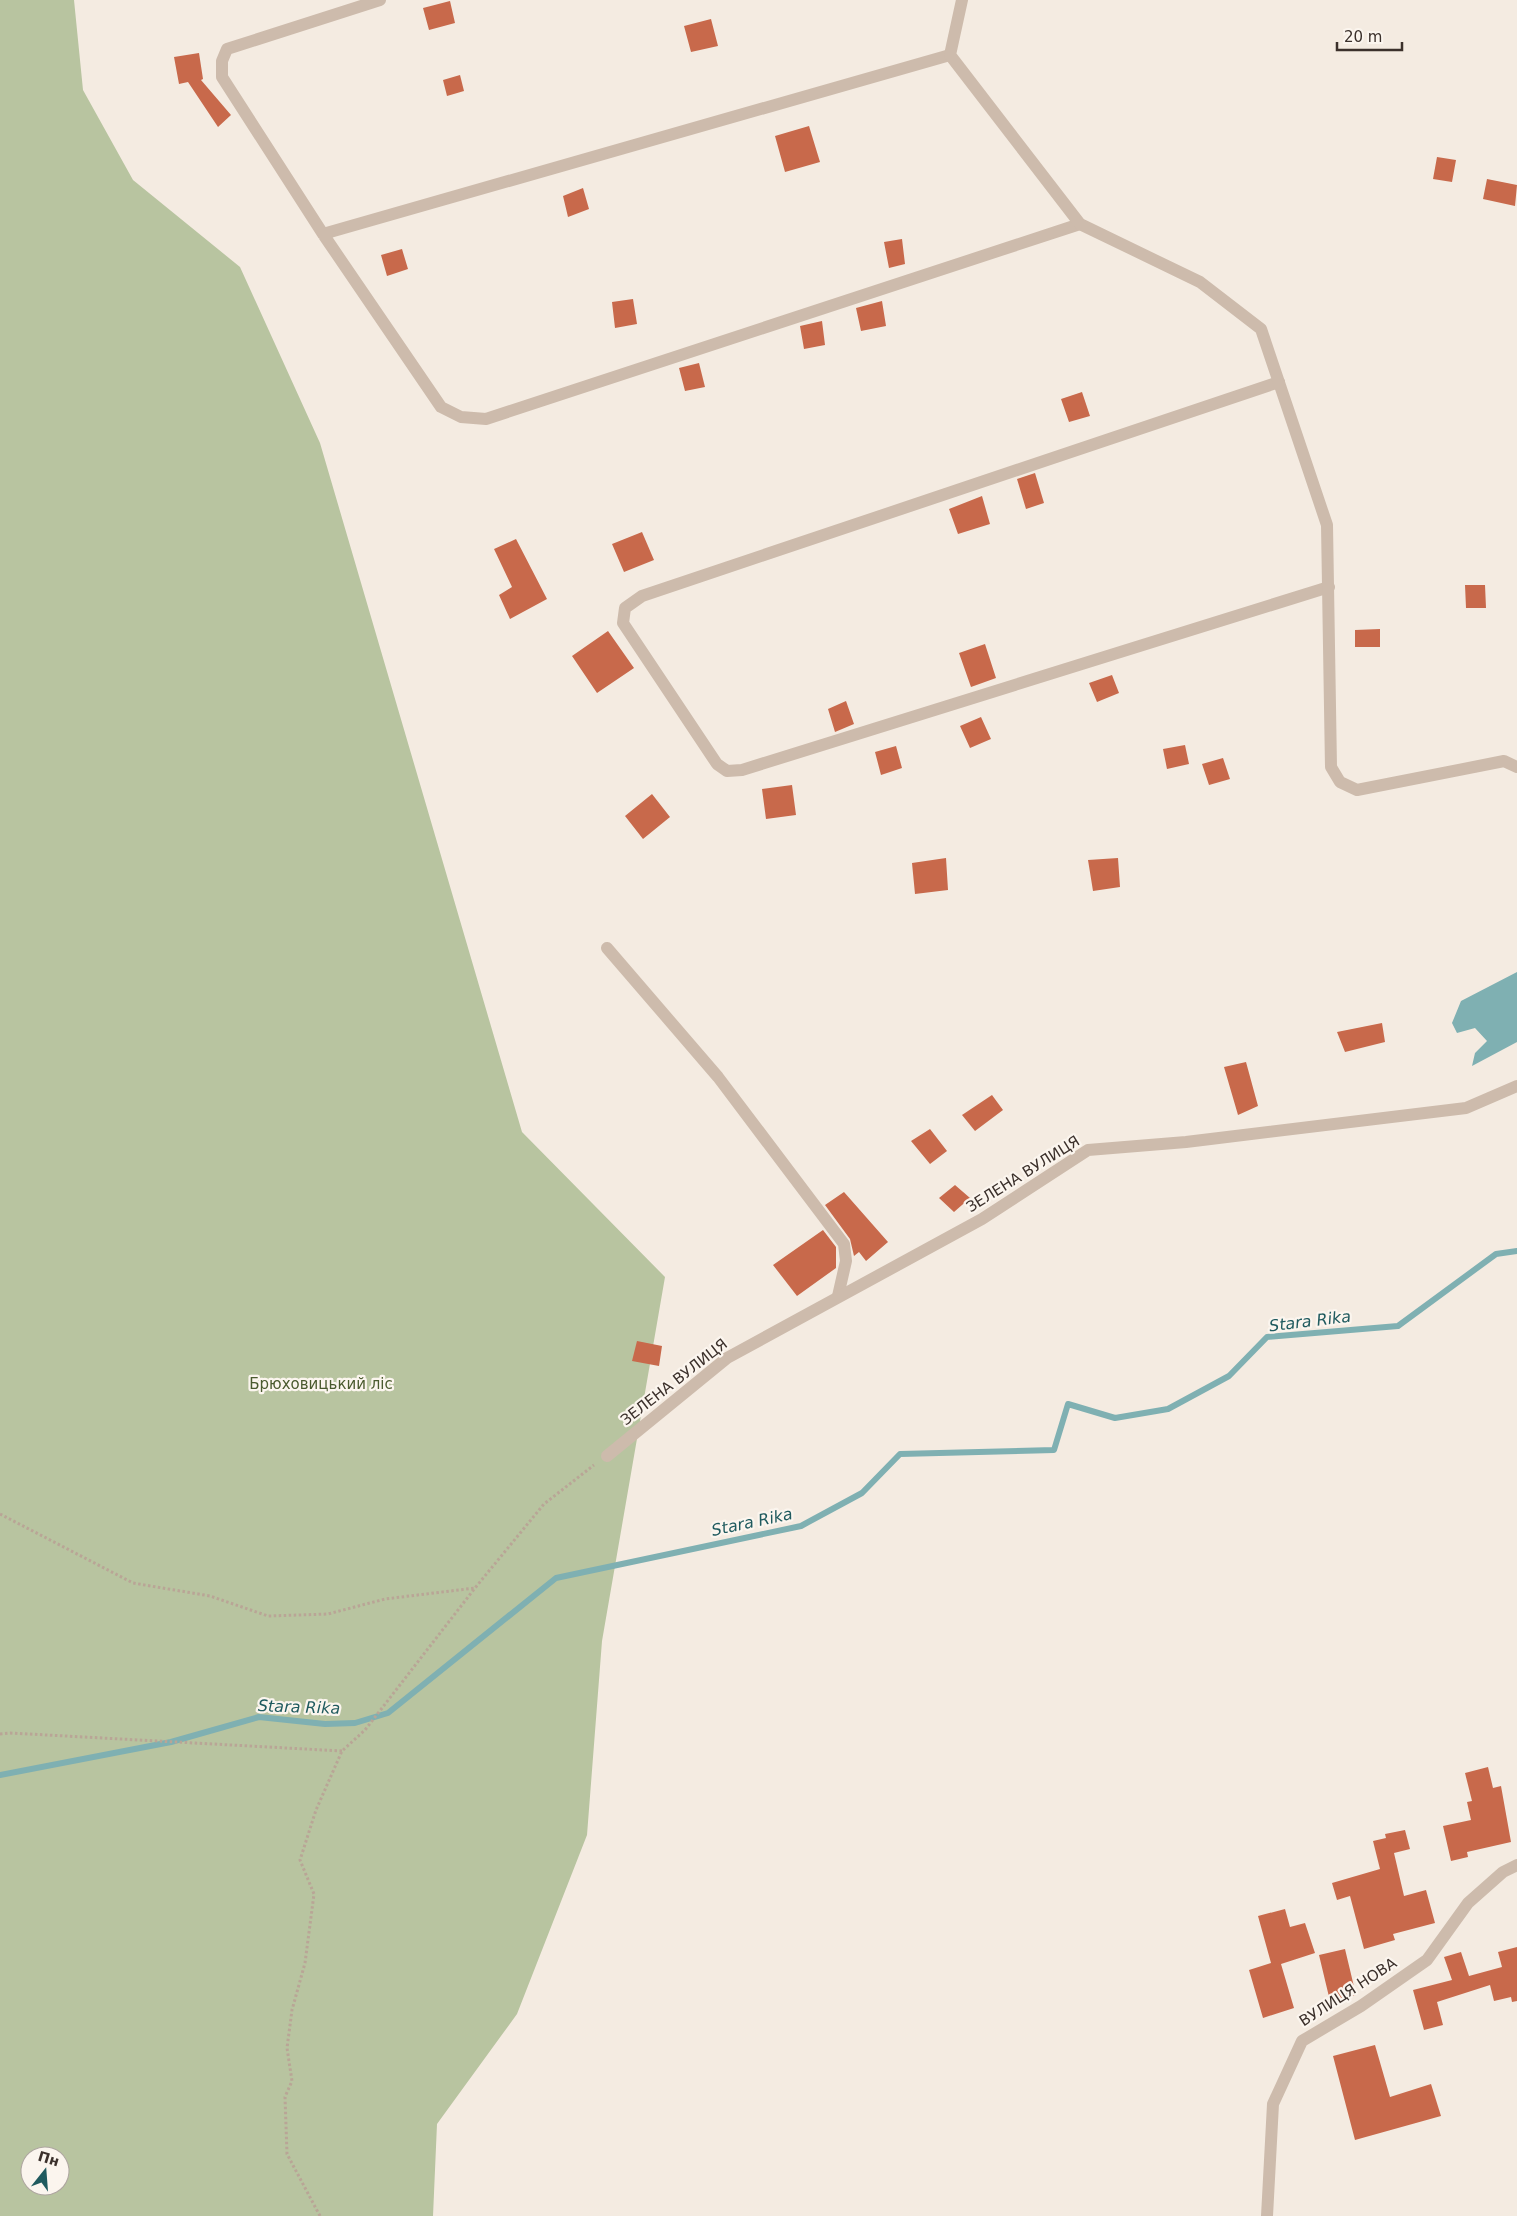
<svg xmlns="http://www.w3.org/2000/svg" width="1517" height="2216" font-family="'DejaVu Sans',sans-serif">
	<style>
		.green { fill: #b8c4a0; fill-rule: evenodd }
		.water { fill: #7fb0b2 }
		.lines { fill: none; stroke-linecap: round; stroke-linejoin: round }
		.stream { stroke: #7fb0b2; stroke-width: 6 }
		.building { fill: #c8694b }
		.path { stroke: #b9a596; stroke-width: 3; stroke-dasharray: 2.5 2.5; stroke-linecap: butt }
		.service { stroke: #cdbbac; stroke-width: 12 }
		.minor { stroke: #cdbbac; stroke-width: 12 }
		.labels { text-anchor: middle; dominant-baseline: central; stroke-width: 4.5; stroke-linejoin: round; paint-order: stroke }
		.street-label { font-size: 15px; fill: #3b302b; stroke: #fbf5ee }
		.park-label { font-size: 15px; fill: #4a5a2e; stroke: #fbf5ee }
		.water-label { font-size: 16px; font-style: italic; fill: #1f5a5e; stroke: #fbf5ee }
	</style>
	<rect width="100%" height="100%" fill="#f4ebe1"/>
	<path class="green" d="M0,0H74L83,90L133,180L240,267L320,443L522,1132L665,1277L602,1641L587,1835L517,2014L437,2124L433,2216H0ZM30,2156H60V2186H30Z"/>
	<path class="water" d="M1517,972V1042L1472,1066L1475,1053L1487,1041L1475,1028L1457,1033L1452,1023L1461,1001Z"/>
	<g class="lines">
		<path class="stream" d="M0,1775L171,1742L259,1717L325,1724L355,1723L388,1713L556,1578L801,1526L862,1493L900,1454L1054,1450L1068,1404L1115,1418L1168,1409L1229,1376L1267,1337L1398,1326L1496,1254L1517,1251"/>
	</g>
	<path class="building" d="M450,1L455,23L429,30L423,8Z
		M711,19L718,46L691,52L684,26Z
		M199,53L203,79L201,80L231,115L218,127L188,82L179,84L174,57Z
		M460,75L464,91L447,96L443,80Z
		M809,126L820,162L785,172L775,136Z
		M1437,157L1456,160L1452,182L1433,179Z
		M1487,179L1517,185L1515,206L1483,199Z
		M583,188L589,209L568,217L563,196Z
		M902,239L905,264L889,268L884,242Z
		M402,249L408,269L387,276L381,255Z
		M633,299L637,324L615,328L612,302Z
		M882,301L886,326L861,331L856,308Z
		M822,321L825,345L804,349L800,326Z
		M699,363L705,387L685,391L679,368Z
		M1082,392L1090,416L1069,422L1061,399Z
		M1035,473L1044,503L1026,509L1017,479Z
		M982,496L990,524L958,534L949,509Z
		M642,532L654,560L624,572L612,544Z
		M516,539L547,599L510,619L499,595L512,587L494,549Z
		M1465,585H1485L1486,608H1466Z
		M1380,629V647H1355V630Z
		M608,631L634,668L597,693L572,656Z
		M985,644L996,678L971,687L959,653Z
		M1112,675L1119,693L1097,702L1089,683Z
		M846,701L854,724L835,732L828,709Z
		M981,717L991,739L970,748L960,726Z
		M1185,745L1189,764L1167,769L1163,749Z
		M896,746L902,768L881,775L875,752Z
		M1223,758L1230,779L1209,785L1202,764Z
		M792,785L796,815L766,819L762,789Z
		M652,794L670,817L643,839L625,816Z
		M946,858L948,890L915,894L912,863Z
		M1118,858L1120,887L1093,891L1088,860Z
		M1382,1023L1385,1042L1345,1052L1337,1032Z
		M1246,1062L1258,1106L1238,1115L1224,1067Z
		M992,1095L1003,1110L975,1131L962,1115Z
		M930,1129L947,1151L930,1164L911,1141Z
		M955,1185L970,1198L954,1212L939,1198Z
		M844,1192L888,1242L866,1261L859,1252L854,1256L850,1239L825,1205Z
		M823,1230L836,1247V1268L797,1296L773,1265Z
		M637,1341L662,1346L659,1366L632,1361Z
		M1488,1767L1493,1788L1501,1786L1511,1842L1467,1852L1468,1857L1451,1861L1443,1826L1471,1820L1467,1802L1472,1801L1465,1773Z
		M1405,1830L1410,1849L1394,1853L1404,1896L1426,1890L1435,1923L1393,1934L1395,1940L1364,1949L1350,1896L1337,1900L1332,1883L1380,1869L1373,1841L1386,1838L1385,1834Z
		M1285,1909L1290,1927L1305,1923L1315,1953L1281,1964L1294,2008L1263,2018L1249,1970L1271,1963L1258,1916Z
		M1517,1947V2001L1512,2002L1511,1997L1494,2001L1490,1985L1437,2002L1443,2025L1424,2030L1413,1990L1452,1980L1444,1957L1461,1952L1469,1976L1502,1967L1498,1952Z
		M1345,1949L1356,1995L1330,2001L1319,1955Z
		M1375,2045L1390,2097L1431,2084L1441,2116L1355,2140L1333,2056Z"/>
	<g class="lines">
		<path class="path" d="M0,1514L133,1583L210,1596L268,1616L328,1614L385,1599L475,1588
			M0,1734L10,1733L342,1751
			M320,2216L287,2154L285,2097L292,2081L287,2048L292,2010L305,1963L314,1894L300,1860L316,1810L342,1751L365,1730L475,1588L544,1504L594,1465"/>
		<path class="service" d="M380,0L227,49L222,61V77L323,234L441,407L461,417L486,419L1080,224
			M323,234L950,55
			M1279,382L642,596L625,608L623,623L717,764L727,771L742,770L1329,587
			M607,948L718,1077L844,1244L846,1261L838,1296"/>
		<path class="minor" d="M962,0L950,55L1080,224L1200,282L1261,329L1327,525L1331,767L1340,782L1357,790L1504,761L1517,767
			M607,1456L727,1358L982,1219L1088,1150L1186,1142L1466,1108L1517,1086
			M1267,2216L1273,2104L1302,2041L1361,2006L1427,1960L1468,1903L1503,1872L1517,1865"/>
	</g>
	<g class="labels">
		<g class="street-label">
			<text transform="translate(1023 1174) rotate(-32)">ЗЕЛЕНА ВУЛИЦЯ</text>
			<text transform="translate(674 1382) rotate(-38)">ЗЕЛЕНА ВУЛИЦЯ</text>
			<text transform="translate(1348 1992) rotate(-33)">ВУЛИЦЯ НОВА</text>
		</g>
		<g class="park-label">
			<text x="321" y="1384">Брюховицький ліс</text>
		</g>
		<g class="water-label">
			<text transform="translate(1310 1321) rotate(-7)">Stara Rika</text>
			<text transform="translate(752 1522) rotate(-12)">Stara Rika</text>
			<text transform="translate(299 1707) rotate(2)">Stara Rika</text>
		</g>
	</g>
	<g transform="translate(45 2171) rotate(17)"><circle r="24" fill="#fbf5ee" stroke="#aea6a0"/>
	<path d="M0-4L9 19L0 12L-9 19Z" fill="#1f5a5e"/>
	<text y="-8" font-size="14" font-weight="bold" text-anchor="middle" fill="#3b302b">Пн</text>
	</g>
	<path d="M1337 42v8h65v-8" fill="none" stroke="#3b302b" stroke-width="2.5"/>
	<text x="1344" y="42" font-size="15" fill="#3b302b" stroke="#fbf5ee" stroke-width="4" paint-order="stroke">20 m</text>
</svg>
